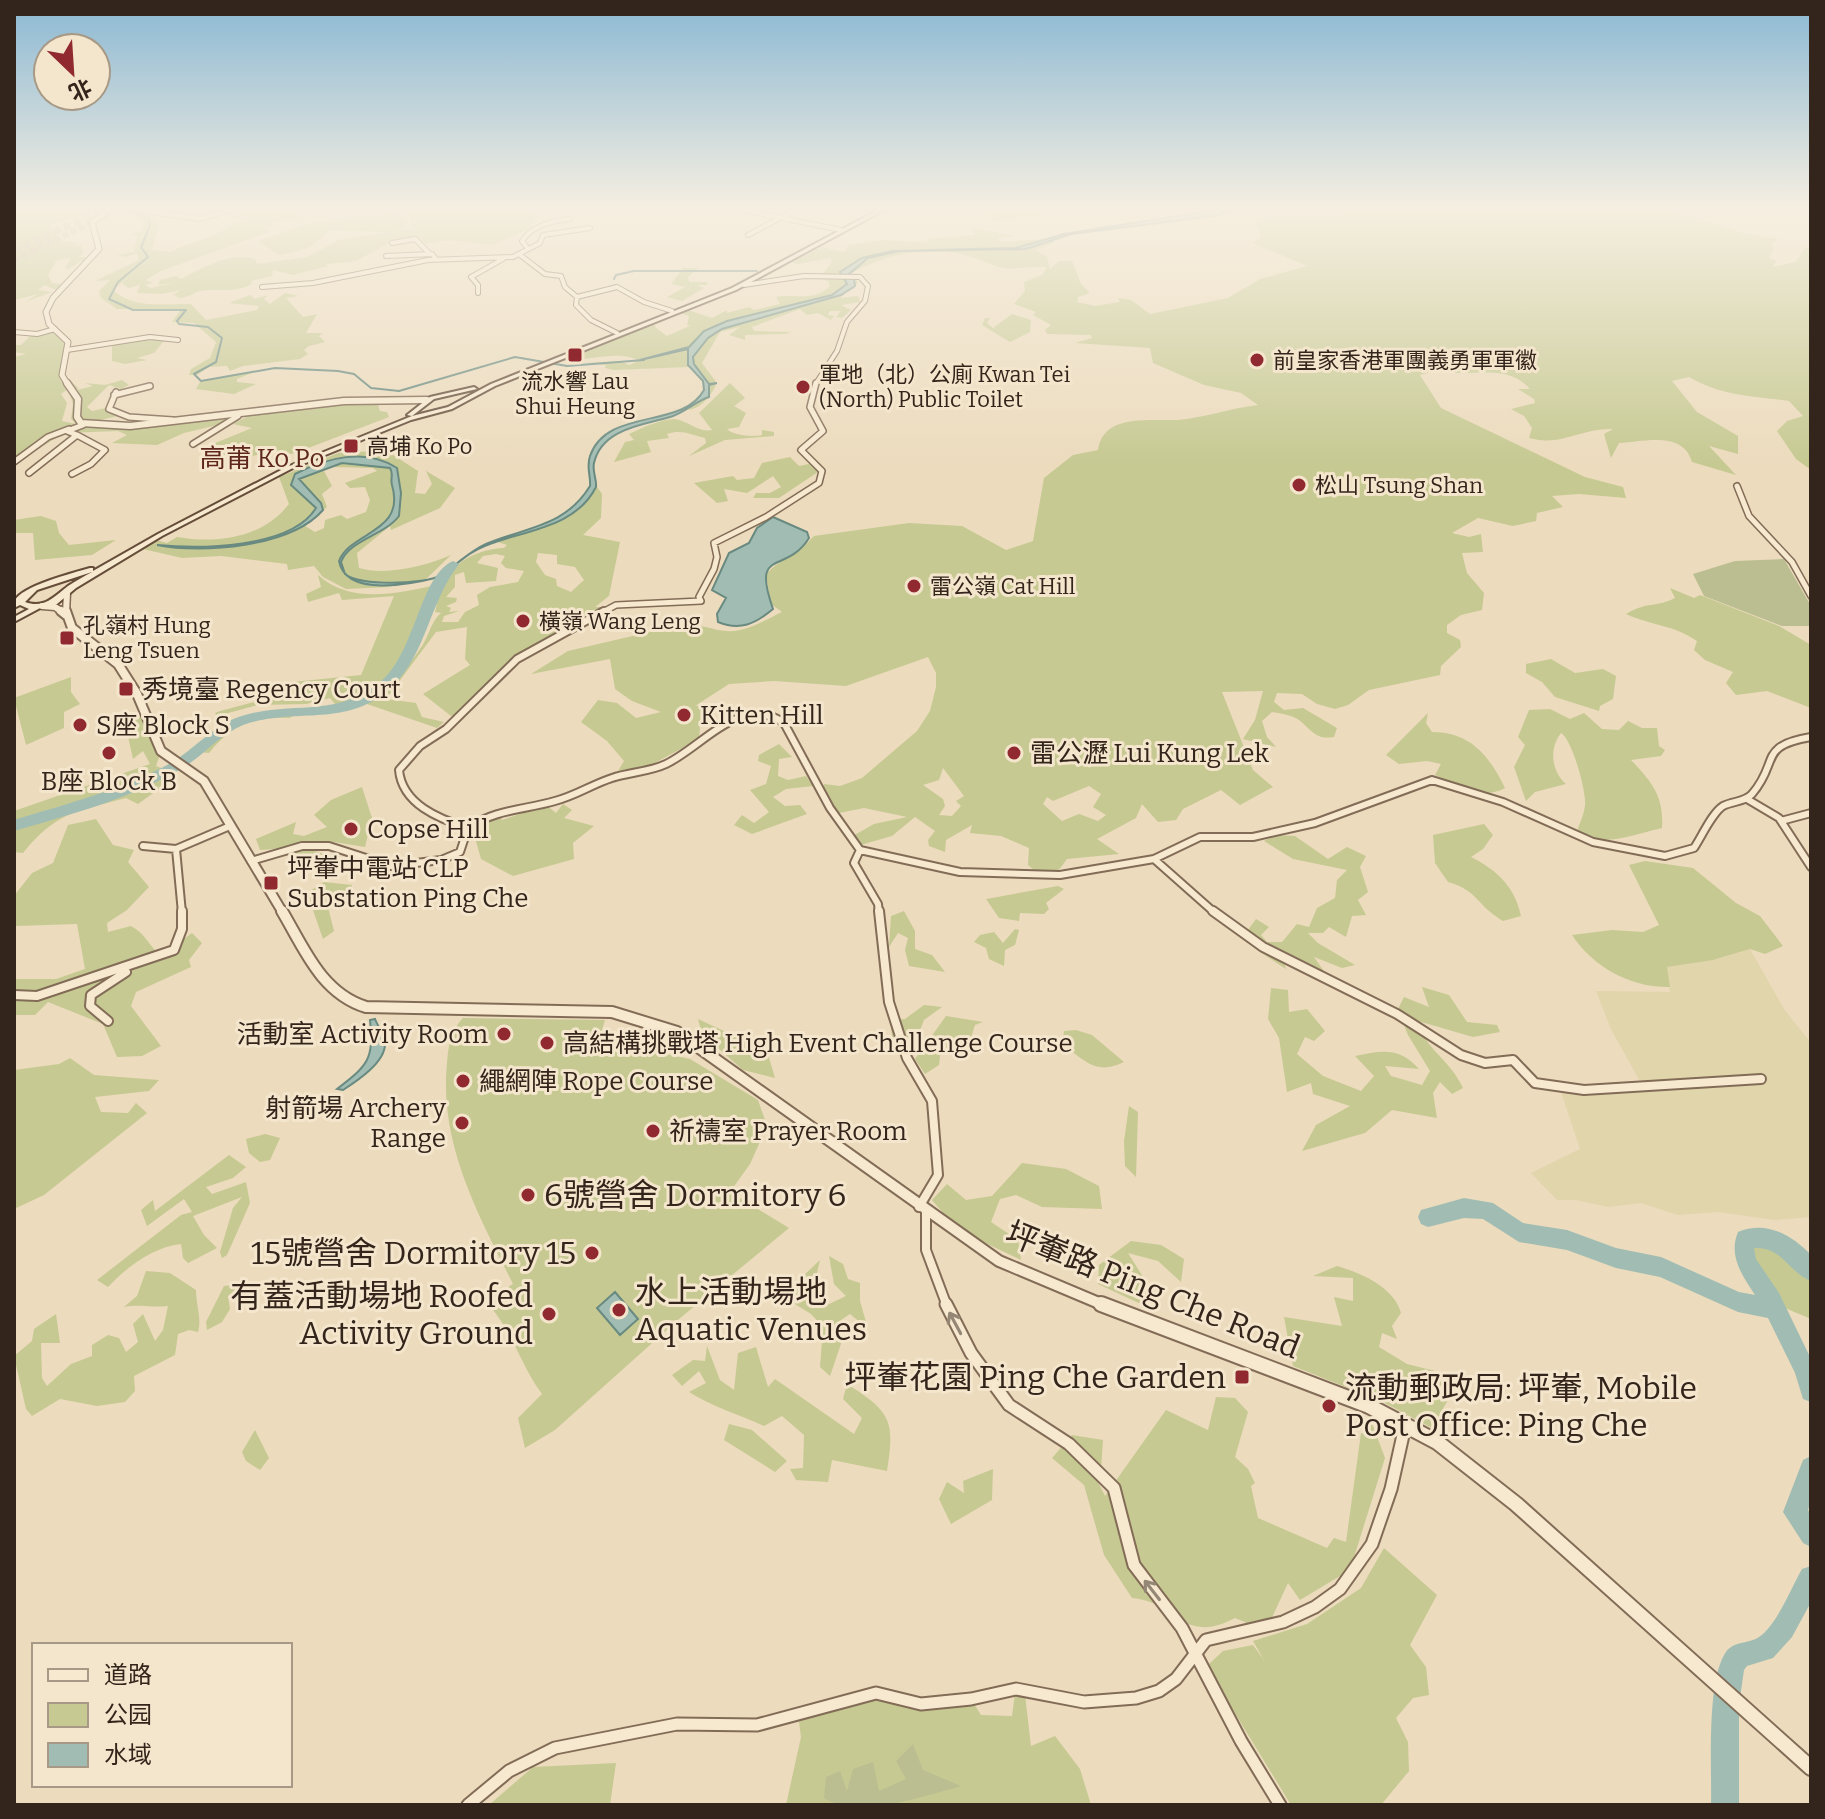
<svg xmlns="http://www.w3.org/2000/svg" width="1825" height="1819" font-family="Bitter,'Noto Sans SC',serif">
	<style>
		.farmland { fill: #e1d5ab }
		.green { fill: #c6c992; fill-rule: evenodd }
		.cemetery { fill: #bbbe91 }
		.water { fill: #a1bdb3; stroke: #698a80; stroke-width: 2 }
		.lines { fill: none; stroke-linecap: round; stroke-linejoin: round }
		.stream { stroke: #698a80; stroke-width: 2 }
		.river { fill: #a1bdb3; fill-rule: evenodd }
		.trunk-tunnel { stroke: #c7b79d; stroke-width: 6; stroke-dasharray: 6 3; stroke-linecap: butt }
		.motorway-tunnel { stroke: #c7b79d; stroke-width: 7; stroke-dasharray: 7 4; stroke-linecap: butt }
		.minor-far4-casing { stroke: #836c57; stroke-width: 6 }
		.minor-far3-casing { stroke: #836c57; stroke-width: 8 }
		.minor-far2-casing { stroke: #836c57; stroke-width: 10 }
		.minor-far1-casing { stroke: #836c57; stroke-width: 12 }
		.minor-casing { stroke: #836c57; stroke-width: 15 }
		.tertiary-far4-casing { stroke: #836c57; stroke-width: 7 }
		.tertiary-far3-casing { stroke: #836c57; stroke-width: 9 }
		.tertiary-far2-casing { stroke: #836c57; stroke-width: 12 }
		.tertiary-far1-casing { stroke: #836c57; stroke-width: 14 }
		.tertiary-casing { stroke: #836c57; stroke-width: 18 }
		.secondary-casing { stroke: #654d3a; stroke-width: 4 }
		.minor-far4 { stroke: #f7e9d0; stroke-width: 4 }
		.minor-far3 { stroke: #f7e9d0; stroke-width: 5 }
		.minor-far2 { stroke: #f7e9d0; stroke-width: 6 }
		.minor-far1 { stroke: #f7e9d0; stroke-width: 8 }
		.minor { stroke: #f7e9d0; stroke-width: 11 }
		.tertiary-far4 { stroke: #f7e9d0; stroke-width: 5 }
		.tertiary-far3 { stroke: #f7e9d0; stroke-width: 6 }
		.tertiary-far2 { stroke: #f7e9d0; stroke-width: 8 }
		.tertiary-far1 { stroke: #f7e9d0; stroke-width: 10 }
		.tertiary { stroke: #f7e9d0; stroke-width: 14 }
		.secondary { fill: #f7e9d0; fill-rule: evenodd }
		.oneway { stroke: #958776 }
		.poi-dot { fill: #902930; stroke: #f4e6cc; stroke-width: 3 }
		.labels { text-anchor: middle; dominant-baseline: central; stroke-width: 6; stroke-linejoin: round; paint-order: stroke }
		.far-poi-label { font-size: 22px; fill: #33251b; stroke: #f4e6cc; text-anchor: start }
		.far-quarter-label { font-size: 26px; fill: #5e261c; stroke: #f4e6cc }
		.poi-label { font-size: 26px; fill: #33251b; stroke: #f4e6cc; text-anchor: start }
		.near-poi-label { font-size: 32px; fill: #33251b; stroke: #f4e6cc; text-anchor: start }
		.near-street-label { font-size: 32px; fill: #33251b; stroke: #f4e6cc }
	</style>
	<rect width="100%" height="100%" fill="#ecdbbd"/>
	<path class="farmland" d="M1750,949L1784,1009L1811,1043V1217L1775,1220L1718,1212L1678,1215L1641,1203L1608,1207L1576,1200H1557L1531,1173L1580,1149L1559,1086L1641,1083L1611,1029L1596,991L1670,992L1666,967L1718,959Z"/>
	<path class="green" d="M14,209H129L137,212L123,215L116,210L91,220L103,210L48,225L63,241L78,243L71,247L81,245L83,253L78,257H99L81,261L67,270L66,266L71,258L57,260L48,275L52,283L61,284L56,290L45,285L38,290L52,292L25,302L38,294L14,300Z
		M139,209H214V213C186,221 174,214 150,216L159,223L152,250L171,252C185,244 199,242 214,235C229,228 237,221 256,215L233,218L236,214L227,212L307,210L296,214L305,218L271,222L272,226L261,227L271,231L161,271L146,280L153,283L145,285L151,288L173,283L158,285L160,280L176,276L181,279C202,268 231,251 255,259L257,264L307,257L339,240L412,229L410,216L400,209H525L526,215L540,212L529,229L492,245L448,240L425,244L417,237L397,239L356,261L326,264L328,266L293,275L273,270L272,276L251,281L252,284C234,294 219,288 200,291C194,293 188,297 181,298L173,295L181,290L162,294L137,293L140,285L128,288L122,283L133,273L113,290C134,310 165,303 191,304L206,320L257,310L259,306L229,303L250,295L255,299L268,295L264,299L270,304L285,293L299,296L286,298L303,317L317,314L306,333H323L319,336L325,342L309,346L304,350L308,354L300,359L243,366L230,371L227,366L209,367L197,375H189L191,369L210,358L216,342L194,323L172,322L181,309H117L101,298L99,291L110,280L95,281L139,260L137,253L126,257L117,255L134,252L137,236L130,234L142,231L143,222L135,215L142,213Z
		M978,209H1066L1068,211L995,222Z
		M1350,209H1666L1742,233L1778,239L1771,244L1774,247L1769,258L1777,261L1772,267L1796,262L1805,247L1811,248V470L1796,459L1777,431L1787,421L1803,416L1789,401C1753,396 1721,396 1689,377L1672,381L1697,412L1738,436V454L1709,446L1736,475L1692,462C1683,430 1643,442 1619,443L1611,458L1604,434L1613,429C1580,428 1561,447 1529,438L1532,428L1524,416L1511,409L1535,403L1534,399L1518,389H1530C1510,366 1482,374 1455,373L1451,367L1420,375L1441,408L1585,477L1623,487L1626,498L1579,494L1552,496L1563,507L1537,513L1536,521L1513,526L1478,518L1452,533L1469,537L1481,534L1483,552L1462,553L1467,573L1484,593L1482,610L1461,615L1447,625V633L1460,640L1461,647L1441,666L1440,675L1369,690L1348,705L1335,709L1317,704L1302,694L1277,693L1274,702L1284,710L1303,708L1337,728L1334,737C1315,740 1312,730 1299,720C1292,715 1280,713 1272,712L1262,721L1267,737L1276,747L1243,739L1255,720L1263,691L1222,692L1253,770L1273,787L1240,805L1221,790L1183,809L1176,820L1158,822L1142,804L1136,818L1097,839L1119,854L1067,859L1055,875L1039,874L1028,865L1029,848L1001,836L970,833L972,825L946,840L945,852L929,846L928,840L935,831L915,817L892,836L857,846L851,837L874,824L907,817L864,808L834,814L822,793L824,784L840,786L862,778L917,731L930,711L936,687V673L928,657L846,686L774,681L729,684L695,706L702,705L699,739L651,765L618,771L624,761L607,741L581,722L598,700L617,703L636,718L661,712L632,701L615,689L610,659L531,674L568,651L650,632L690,631L688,628C704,623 710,630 726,631C746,633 765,620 782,612L771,604L766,574C781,558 799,553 814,536L909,523L962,526L1006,550L1033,541L1044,478L1073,455L1098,450C1103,413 1150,421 1177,420C1202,418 1232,408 1258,405L1241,393L1204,385L1153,363L1150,348L1075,343L1092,338L1091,335L1047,334L1045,330L1051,325L1033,315L1036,312L1014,304L1025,291L1024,282L1042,275L1047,267C1035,266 1011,270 1003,268C988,264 971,255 956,253C917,247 879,257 848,275C866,243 913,255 940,249C906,248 868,249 840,272L847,284L832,295L727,321L700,334L689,348V367L614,370L605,368L606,365L584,363L620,361L629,365L639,361C617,348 581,364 556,360L655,322H658L654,324L656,328L667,336L690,326L687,325L689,316L681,313L688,310L712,318L727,310V313L749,307L754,310L780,304L776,297C790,293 814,303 830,286L828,281L813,277L822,275L832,262L831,258L797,264L792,262L822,247L844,252L849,245L884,240L927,243L928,239L975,235L971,229L975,228L1015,236L997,238L1002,242L1047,239L1016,248L942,250L1004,251L1052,241L1056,242L1035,250L1047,257L1050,269L1059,261H1072L1081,284L1090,293L1078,297L1077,302L1095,306L1120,302L1118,298L1131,300L1150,314L1228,298L1260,279L1307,266L1253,243L1261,237L1257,223L1277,215L1338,217ZM943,768L964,796L956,801L961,806L952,816L939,815L945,806L943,799L923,785L939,780ZM1089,786L1101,794L1093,807L1106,815L1098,821L1079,814L1062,821L1043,804L1047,797L1053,801Z
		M394,213L408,220L404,228L391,232L328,230C315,248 301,251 279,255L259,241L306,224Z
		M683,268H698L688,277L689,282H708L707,285H697L704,288L682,301L667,297L685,287L671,284Z
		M856,279L858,283L840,298L858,296L860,302L841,305L851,310L842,318L836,317L841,311H830L828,315L834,316L831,320L818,313L807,315L800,309L752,327L754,331L791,332L785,334L745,335V340L729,335L740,327L720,332L702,363L717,383C711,395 703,408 688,410L708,391L709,384L694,364L693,357L708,338L725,328L838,297L854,288L851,280Z
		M1012,314L1031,320L1030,332L1010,342L982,325L985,318H990L987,323L993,328Z
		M54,331L66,339L61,378L70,380L79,389L69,388L61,394L67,403L62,421L76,424L71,419L73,404L69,392L93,386L85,383L105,385L122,380L129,385L121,389L109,385L87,407L92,411L106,408L118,416L78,425L105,428L203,413L230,417V422L184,433L157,445L112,443L127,435L118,431L64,433L14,464V357L26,354L14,352V345H21L31,335Z
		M154,339L164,341L154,353L137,358L147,360L125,364L112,361V343Z
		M257,371L237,379V382L256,384L234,394L196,389L200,382Z
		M730,383L745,398L734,406L746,413L739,427L727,429C734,436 752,437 762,435V430L774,432V436L725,440L689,456L706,443L705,438C690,435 683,429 667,434L669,438L647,441L651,452L614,462L625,442L634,440L629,434C641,428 662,419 674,419C688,420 697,433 712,430L699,413Z
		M377,402L380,411L387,412L389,417L303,450L291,454L274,450L235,461L208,446L252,428L233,424L252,414Z
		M374,451L390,453L418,471L415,493L425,494L432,484L426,471L455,488L440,508L391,530L390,526L357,553L359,568C386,576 426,566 451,555L426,579L388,587L346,589L323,577L314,566L288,570L287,564L221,556L182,558L143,549L156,540L167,543L177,537C217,544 263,538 289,504L279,477L338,453ZM333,467L373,468L377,471L345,483L350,488L365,487L370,500L366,512L347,519L341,515L325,520L324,528L315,532L305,526L327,507L322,494L332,486L323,469Z
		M790,457L799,466L809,464L818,472L779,498H753L756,493H770L781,487L773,476L747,493L724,489L728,501L717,503L694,483L733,476L737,480L754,478L762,463Z
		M597,487L602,494L601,518L583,535L620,542L609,596L595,607H606L609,611L509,665L459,714L451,716L423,694L470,665L465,659L467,627L436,632L386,699L416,703L422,717L444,722L437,728L364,703C388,688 406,670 422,646C430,634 430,623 441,613L435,612C438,604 436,595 440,587C452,562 478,549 504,548L507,545L498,542L502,539C536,530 579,522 597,487ZM538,553L557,555V564L575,567L584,580L571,592L557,586L556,579L545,575L536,562ZM496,554L505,556L501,563L506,568L524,571L518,582L490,587L477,595L479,605L465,612L458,622H442L444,616L459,611L449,612L451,608L446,606L456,602L457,598L446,597L455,587V575L464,572L466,583L496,581L498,568L477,563L483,556Z
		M41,516L56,521L59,533L69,545L116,540L92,555L35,560L33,533H14V520Z
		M318,575C351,605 397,593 437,585C430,599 428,613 423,628C409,668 379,697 339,709L330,698L306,704L258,705L217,716L215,713L220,711L285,694L293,682L361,675L394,596L342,600L339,593L308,602L306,594L321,587Z
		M1670,588L1694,598L1700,595L1779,626L1811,645V708L1767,691L1736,695L1726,683L1733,672L1705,660L1694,650L1697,641C1674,625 1650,625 1626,614C1648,601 1655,608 1675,598Z
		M1551,659L1575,673L1603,669L1616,676L1613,699L1600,706L1599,711L1555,697L1542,682L1526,673V664Z
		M71,677V692L80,704L64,712V728L26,745L14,698Z
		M1550,709L1570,719L1584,713L1602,729L1619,730L1628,721L1642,728H1657L1659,746L1665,750L1661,756L1631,760C1653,783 1664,797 1662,828C1640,833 1594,850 1577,832C1579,824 1584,815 1585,806C1587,793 1572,739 1561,733C1549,748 1551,771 1566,784L1535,792L1526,801L1514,767L1525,745L1518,737L1529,710Z
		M1428,713L1426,723L1432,732C1470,732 1489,755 1505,788C1483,801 1457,784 1435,775L1441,764L1427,761L1399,764L1386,755Z
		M147,714L161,751L156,766L174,773V778L138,804L126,798C77,811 56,812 23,853L14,852V811L150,764L143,751L133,759L125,723Z
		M261,714H295L290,718C254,716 232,724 209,753L198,752L222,724Z
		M779,744L792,757L779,759L778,776L788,780L806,776L813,786L786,789L773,797L785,806L800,805L807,814L752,834L734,825L742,815L754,823L769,812L750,790L766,784L771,766L758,761L759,755Z
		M362,787L372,818L365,847L328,841L313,850L333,858L312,867L289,848L260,850L256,839L296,822L293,834L304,836L327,827L314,815L331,800Z
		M563,804L572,810L564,818L594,826L573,843L574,859L513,876L481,859L473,831L499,811L502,820L546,805L556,813Z
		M96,819L113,845L134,850L128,862L149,887L127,910L107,923L108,932L131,926C146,934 148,945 161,956L192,933L202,943L189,960L191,967L136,992L131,1006L161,1046L142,1056L117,1057L103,1024L48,1002L35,1015H14V979H56L85,969L77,924L16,926L14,896L32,873L53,863L68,825Z
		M1484,824L1493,835L1483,849L1471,857C1497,870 1515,887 1521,916L1503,921C1476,905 1479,891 1448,882L1435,863L1433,835Z
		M1274,835L1295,836L1328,859L1347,847L1366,856L1360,867L1368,892L1358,900L1366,915L1352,916L1346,937L1329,927L1323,933H1308L1318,943L1355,965L1342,968L1314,957L1328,977L1326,984L1306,973L1295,959L1284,963L1286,969L1257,950L1248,930L1256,919L1269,927L1261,935L1267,942H1282L1297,924L1309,927L1317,908L1335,898L1337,880L1347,870L1293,859L1264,841Z
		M1645,861L1693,868L1736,903L1760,916L1783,946L1765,954L1750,949L1713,960L1667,967L1670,987C1631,988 1593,967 1572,935L1612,930L1643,932L1659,925L1629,865Z
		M324,882L352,885L351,892L325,895L334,931L323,939L307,893Z
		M1058,886L1064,889L1046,903L1049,909L1044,914L1020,913L1019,921L999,918L986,899Z
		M904,911L915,931V949L932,955L945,972L909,966L905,950L908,938L898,933L889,947L891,916Z
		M1015,929L1019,930L1015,945L1005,950L1004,966L989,959L986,948L974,942L980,935L994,932L1003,943Z
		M1422,987L1449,995L1467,1022L1497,1025L1500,1032L1473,1037L1418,1021C1424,1049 1449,1058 1463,1088L1452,1094L1440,1082L1433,1093L1437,1118L1392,1110L1365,1133L1302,1151L1316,1125L1350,1106L1313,1094L1311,1083L1287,1092L1279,1038L1268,1019L1271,988L1288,990L1289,1012L1307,1009L1325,1031L1314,1041L1305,1037L1297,1054L1323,1076L1361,1091L1374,1076L1355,1056C1381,1051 1399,1046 1419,1069L1385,1066L1391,1076L1422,1085L1430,1071L1408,1035L1398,1009L1404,997L1429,1007Z
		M924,1005L942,1007L924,1020L913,1048L899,1050L893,1043L890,1021L905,1019Z
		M946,1016L983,1022L975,1025L970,1041L957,1050L941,1047L939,1065L925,1074L915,1059Z
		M463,1018L605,1020L599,1040L690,1059L758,1100L767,1126L750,1164L730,1192L789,1228L679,1319L555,1430L525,1448L518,1418L542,1394C520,1364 512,1329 486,1302L513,1284C478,1214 439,1144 447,1063C449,1044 450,1032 463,1018Z
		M698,1019L767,1051L775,1078L743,1070L702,1034Z
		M1076,1030L1092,1035L1124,1062C1095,1076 1086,1060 1062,1045L1064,1031Z
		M70,1058L94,1075L159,1080L149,1091L95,1097L101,1112L128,1113L136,1103L147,1113L44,1195L14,1209V1070L59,1064Z
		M1129,1106L1138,1112L1136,1177L1125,1166L1124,1141Z
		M265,1134L280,1138L270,1160L260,1162L249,1153L246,1139Z
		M229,1155L246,1167L233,1178L206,1187L212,1194L246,1182L250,1203L227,1255L222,1258L220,1252L233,1208L242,1197L193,1216L204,1235L217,1248L188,1263L183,1258L181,1244C153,1247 127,1267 108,1287L97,1280L181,1215L192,1212L184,1199L147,1226L141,1210L153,1200L155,1211Z
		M1022,1163L1066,1169L1099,1186L1102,1209L1042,1207L1016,1195L1000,1199L991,1222L1018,1240L1021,1260L958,1230L932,1200L947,1184L966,1200L992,1196Z
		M1749,1238L1779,1242L1811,1271V1319L1773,1303L1746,1262L1743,1245Z
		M1131,1241L1161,1245L1184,1259L1181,1282L1158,1261L1128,1253L1155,1296L1143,1305L1098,1284L1099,1265Z
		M829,1256L843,1264L848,1279L860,1283V1301L868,1329L850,1314L841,1320L843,1338L830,1376L820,1367L823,1327L811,1314L782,1296L820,1260L810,1302L823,1307L846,1296L834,1284Z
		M1337,1266C1361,1273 1394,1287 1401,1313L1392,1326L1397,1339L1382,1333L1379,1347L1407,1364L1439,1372L1449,1398L1432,1428L1381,1401L1293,1366L1284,1317L1342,1326L1334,1297L1353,1301V1278L1313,1276Z
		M146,1271L170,1273L196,1290C196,1305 202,1319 198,1332L189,1330L178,1334L175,1355L134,1376L135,1391L125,1402L97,1406L60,1399L32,1416L26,1409L14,1356L32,1341L34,1329L56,1314L60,1343H41L42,1378L47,1386L71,1364L92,1356V1345L108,1335L119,1338L126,1352L138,1342L133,1324L143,1314L155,1341L163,1330L168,1306C152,1308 140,1304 124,1307L137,1296Z
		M242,1284L228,1296L230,1309L222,1322L207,1330L206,1322L224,1286Z
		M707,1346L720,1380L734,1390L738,1353L756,1347L768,1387L775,1379L854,1434L862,1418L843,1399L847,1384C891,1412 895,1420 887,1471L832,1460L828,1482L796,1480L790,1469L803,1468L804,1435L782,1416L764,1426C738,1414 713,1407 689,1392L706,1383L699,1371L682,1386L672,1375L693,1360L705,1361Z
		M1216,1397L1235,1398L1248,1412L1235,1457L1248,1469L1255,1483L1251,1486L1258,1518L1327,1548L1334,1538L1346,1542L1361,1433L1366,1434L1365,1420L1373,1426L1385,1458L1350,1570L1300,1600L1288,1583L1268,1626L1257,1627L1235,1618C1183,1646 1176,1601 1132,1598L1104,1555L1084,1485L1052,1458L1072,1435L1103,1440L1101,1470L1095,1476L1105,1496L1166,1410L1208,1430Z
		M729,1424L752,1430L787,1461L775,1472L724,1440Z
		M255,1430L269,1458L260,1470L246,1461L242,1452Z
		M993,1469L992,1500L951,1524L939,1499L947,1482L964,1493L963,1481Z
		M1384,1548L1437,1595L1410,1645L1426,1667L1429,1695L1413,1698L1396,1718L1408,1742L1409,1771L1381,1805H1291L1211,1674L1209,1664L1223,1651L1253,1645L1264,1660L1253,1641L1307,1624L1361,1588Z
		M1015,1693L1025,1695L1031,1746L1055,1736L1080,1769L1091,1805H786L801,1737L798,1714L864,1696L971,1699L981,1715L1012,1716Z
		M616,1763L610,1805H489L533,1767Z"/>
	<path class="cemetery" d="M1784,559L1811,606V626H1782L1704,596L1693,574L1735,561Z
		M913,1744L923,1770L961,1786C925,1796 858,1819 824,1798L826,1777L840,1771L847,1791L853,1769L873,1762L879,1791L906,1779L896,1761Z"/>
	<path class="water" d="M1222,209H1235L1213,216L1071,234L1026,249L900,251L868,258L848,275L854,279L855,286L841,295L722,329L708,338L693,357L694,364L709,384L717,383L709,385V397C696,401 684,413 670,417C644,425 602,428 594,463C592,472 597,479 596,487C574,531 517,530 478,549C462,557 452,568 439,580V577C412,584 346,598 339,561C351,531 406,533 392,485C390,477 394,475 390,468L342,463L299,479L321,503L323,510C291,547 202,554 157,545C198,549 291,549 316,508L291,485L295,474C326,458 366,447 397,468L401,493L399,516C385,535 349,540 341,562L345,574C359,586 424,585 441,575C456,566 468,552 486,544C526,527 565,527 590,486C591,476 586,467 590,456C607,407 682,430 704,390L703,381L688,365V349L640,360L689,347L704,331L727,321L832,295L847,284L840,272L862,258L892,251L1016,248L1064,234Z
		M773,517L807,532L809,538C785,576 751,546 773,609C755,624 740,631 718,622L717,614L726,598L712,590L729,553L749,543L757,528Z
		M375,1019C378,1027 385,1035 385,1043C386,1062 357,1081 343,1090L337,1089C368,1065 374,1060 370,1020Z
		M615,1292L638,1319L620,1335L597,1308Z"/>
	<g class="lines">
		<path class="stream" d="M124,209L149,218L150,226L141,247L148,257L118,282L109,299L133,310H186L177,321L179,324L208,327L222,338L216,362L194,374L201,381L275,368L338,371L354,374L371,388L399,391L515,357L567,366L644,360
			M614,279L616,275L634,271H757"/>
		<path class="river" d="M453,561L459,564C429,603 427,652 393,686C349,728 300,708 249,723C221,731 204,757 179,770C129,799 69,815 14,831V820C66,804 121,790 169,764C196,749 214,723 245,715C294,701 335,718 379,683C416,654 419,576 453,561Z
			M1464,1198L1493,1203L1523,1223L1567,1230L1616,1248L1661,1257L1739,1292L1755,1295C1742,1275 1728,1256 1738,1232C1766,1220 1792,1235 1811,1255V1281C1788,1272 1782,1246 1754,1248L1756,1259L1779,1293L1811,1359V1402L1803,1399L1795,1373L1768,1318L1738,1312L1660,1277L1616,1268L1567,1250L1519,1242L1483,1219L1464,1218L1428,1227L1421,1224L1418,1217L1421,1210Z
			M1811,1456V1500L1808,1510L1811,1515V1547L1803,1543L1783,1512L1803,1460Z
			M1811,1566V1602L1792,1637L1773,1658L1747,1666L1744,1670L1739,1705V1805H1711C1712,1769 1706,1680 1726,1652C1733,1641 1749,1644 1759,1637C1777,1625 1791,1588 1802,1569Z"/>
		<path class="trunk-tunnel" d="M14,260L120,209"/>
		<path class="motorway-tunnel" d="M14,251L104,209"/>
		<defs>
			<path id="minor-far4" d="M133,209L199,219L235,209
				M737,209L841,230
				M1344,209H1349
				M748,235L797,209
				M392,243L415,239L430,254
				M528,249L522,241C533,225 551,221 570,219
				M520,255L545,274L561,276L565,287L577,297
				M386,256L432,254L436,259
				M744,285L804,276L860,277L868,286L865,301L847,322L837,351L815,385
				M262,287L313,283L428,260L513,257L540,243L543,235L590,228
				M478,293V285L471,277L503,259
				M14,332L37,334L55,329
				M617,333L591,320L576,305L577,297L617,287L644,302L672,311
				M67,350L150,337L178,340"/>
			<path id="minor-far3" d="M116,392L109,409L129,417L173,420
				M114,395L150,386
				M193,444L238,416
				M14,462L48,437L69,429
				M29,473L77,435L67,431L83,425
				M72,474L91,464L105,450L77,435
				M1737,486L1749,516L1792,562L1811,596
				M601,613L616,605L701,601L699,597L714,569L717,557L714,543L766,517L819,483L822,471L801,450L823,431L810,407L816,383"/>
			<path id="minor-far2" d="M1747,799L1779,818L1811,867
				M1781,821L1811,813
				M468,828C439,819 402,804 399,770L420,746L446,729L517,659L604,611
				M143,846L176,849
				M860,850L854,863L878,904L879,913
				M1154,859L1215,913
				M251,861L302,846H329L391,866L441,860L460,852L468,828C496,809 524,810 555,801C575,796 593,784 612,778C630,772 649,772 666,764C702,747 742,693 784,723L830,808L860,850L960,872L1060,875L1154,859L1200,837H1253L1315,823L1432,780L1503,802L1593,842L1665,856L1694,848C1702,836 1712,813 1723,806C1733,801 1745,802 1752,794C1780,762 1757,746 1811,737
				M182,913L176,849L230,826"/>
			<path id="minor-far1" d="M879,911L889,1002L907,1058L932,1101L938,1175L919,1207
				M1213,911L1263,947L1397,1014L1461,1055L1485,1063L1513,1060L1535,1083L1584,1090L1761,1079
				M14,995L37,996L174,950L182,929V911
				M108,1021L90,1006L91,995L126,972
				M926,1213V1250L947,1306"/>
			<path id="minor" d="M946,1304L971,1353L1009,1405L1069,1444L1114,1488L1134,1565L1182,1628L1241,1741L1280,1805
				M468,1805L509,1771L555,1748L677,1724L757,1725L876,1693L921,1704L971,1699L1016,1689L1084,1702L1136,1698L1159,1691L1176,1679L1206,1640L1283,1622L1315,1607L1340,1589L1372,1544L1391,1489L1405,1426"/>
			<path id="tertiary-far4" d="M68,385L62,375L68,342L49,324L46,312L53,298L99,249L92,222L111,209"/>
			<path id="tertiary-far3" d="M67,383L78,399L77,417L81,423L130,426L344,401L427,400
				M42,606L55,607L64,613
				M66,613L67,593"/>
			<path id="tertiary-far2" d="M61,611L66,615
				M66,611L72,628L118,664L137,694L161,751L204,781L283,913"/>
			<path id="tertiary-far1" d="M282,911C304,948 321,993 366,1007L612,1012L677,1032L999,1261L1106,1306"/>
			<path id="tertiary" d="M1101,1304L1369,1406L1437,1442L1516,1504L1811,1768"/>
			<path id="secondary" d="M880,209H886L736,290L495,386L452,409L411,420L291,469L162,536L76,588L57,604L42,607L14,622V617L29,609L20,605L14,608C14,606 13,604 14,602C20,586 73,573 90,568H93V571L158,534L287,467L412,416L407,415L430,397L474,387L477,389L434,399L412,416L448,407L491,384L732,288ZM92,572C84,576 76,581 68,586C54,597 44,609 25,602L37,590Z"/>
		</defs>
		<use href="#minor-far4" class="minor-far4-casing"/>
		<use href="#minor-far3" class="minor-far3-casing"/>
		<use href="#minor-far2" class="minor-far2-casing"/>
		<use href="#minor-far1" class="minor-far1-casing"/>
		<use href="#minor" class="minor-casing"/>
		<use href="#tertiary-far4" class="tertiary-far4-casing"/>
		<use href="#tertiary-far3" class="tertiary-far3-casing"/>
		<use href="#tertiary-far2" class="tertiary-far2-casing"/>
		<use href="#tertiary-far1" class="tertiary-far1-casing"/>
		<use href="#tertiary" class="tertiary-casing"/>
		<use href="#secondary" class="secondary-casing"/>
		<use href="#minor-far4" class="minor-far4"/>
		<use href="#minor-far3" class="minor-far3"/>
		<use href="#minor-far2" class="minor-far2"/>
		<use href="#minor-far1" class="minor-far1"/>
		<use href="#minor" class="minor"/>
		<use href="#tertiary-far4" class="tertiary-far4"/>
		<use href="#tertiary-far3" class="tertiary-far3"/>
		<use href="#tertiary-far2" class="tertiary-far2"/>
		<use href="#tertiary-far1" class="tertiary-far1"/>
		<use href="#tertiary" class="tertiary"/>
		<use href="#secondary" class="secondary"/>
	</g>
	<defs><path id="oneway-shaft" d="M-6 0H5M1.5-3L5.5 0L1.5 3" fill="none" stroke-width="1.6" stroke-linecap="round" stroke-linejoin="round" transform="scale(2)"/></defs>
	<g class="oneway">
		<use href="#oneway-shaft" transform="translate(955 1323) rotate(-118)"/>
		<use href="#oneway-shaft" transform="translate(1152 1590) rotate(-128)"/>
	</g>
	<linearGradient id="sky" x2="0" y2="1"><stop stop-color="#8bb8d3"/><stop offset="0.45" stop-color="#f6efe1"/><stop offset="1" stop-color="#f6efe1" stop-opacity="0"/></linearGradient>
	<rect width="1825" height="464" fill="url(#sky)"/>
	<g class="poi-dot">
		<rect x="567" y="347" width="16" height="16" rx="4"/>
		<circle cx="1257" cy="360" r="8"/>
		<circle cx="803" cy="387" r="8"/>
		<rect x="343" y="438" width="16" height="16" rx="4"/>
		<circle cx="1299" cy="485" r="8"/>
		<circle cx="914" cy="586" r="8"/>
		<circle cx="523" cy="621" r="8"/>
		<rect x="59" y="630" width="16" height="16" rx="4"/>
		<rect x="118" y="681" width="16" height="16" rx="4"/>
		<circle cx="684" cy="715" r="8"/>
		<circle cx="80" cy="725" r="8"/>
		<circle cx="109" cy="753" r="8"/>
		<circle cx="1014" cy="753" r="8"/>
		<circle cx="351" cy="829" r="8"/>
		<rect x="263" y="875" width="16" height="16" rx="4"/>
		<circle cx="504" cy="1034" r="8"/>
		<circle cx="547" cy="1043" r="8"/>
		<circle cx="463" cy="1081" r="8"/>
		<circle cx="462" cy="1123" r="8"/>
		<circle cx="653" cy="1131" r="8"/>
		<circle cx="528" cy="1195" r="8"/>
		<circle cx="592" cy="1253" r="8"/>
		<circle cx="619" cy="1310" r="8"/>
		<circle cx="549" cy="1314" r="8"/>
		<rect x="1234" y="1369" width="16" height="16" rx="4"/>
		<circle cx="1329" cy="1406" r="8"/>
	</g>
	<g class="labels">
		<g class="far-poi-label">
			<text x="1273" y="360">前皇家香港軍團義勇軍軍徽</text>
			<text x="819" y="374">軍地（北）公廁 Kwan Tei<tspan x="819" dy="25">(North) Public Toilet</tspan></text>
			<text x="575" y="381" text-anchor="middle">流水響 Lau<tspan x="575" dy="25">Shui Heung</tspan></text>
			<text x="367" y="446">高埔 Ko Po</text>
			<text x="1315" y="485">松山 Tsung Shan</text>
			<text x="930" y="586">雷公嶺 Cat Hill</text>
			<text x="539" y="621">橫嶺 Wang Leng</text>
			<text x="83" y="625">孔嶺村 Hung<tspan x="83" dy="25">Leng Tsuen</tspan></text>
		</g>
		<g class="far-quarter-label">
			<text x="262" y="458">高莆 Ko Po</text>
		</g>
		<g class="poi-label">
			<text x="142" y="689">秀境臺 Regency Court</text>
			<text x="700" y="715">Kitten Hill</text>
			<text x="96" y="725">S座 Block S</text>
			<text x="1030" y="753">雷公瀝 Lui Kung Lek</text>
			<text x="109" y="781" text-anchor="middle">B座 Block B</text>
			<text x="367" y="829">Copse Hill</text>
			<text x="287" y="868">坪輋中電站 CLP<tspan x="287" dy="30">Substation Ping Che</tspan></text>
			<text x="488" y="1034" text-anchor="end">活動室 Activity Room</text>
			<text x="563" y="1043">高結構挑戰塔 High Event Challenge Course</text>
			<text x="479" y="1081">繩網陣 Rope Course</text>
			<text x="446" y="1108" text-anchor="end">射箭場 Archery<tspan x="446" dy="30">Range</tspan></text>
			<text x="669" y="1131">祈禱室 Prayer Room</text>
		</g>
		<g class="near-poi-label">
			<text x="544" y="1195">6號營舍 Dormitory 6</text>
			<text x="576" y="1253" text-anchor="end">15號營舍 Dormitory 15</text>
			<text x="635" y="1292">水上活動場地<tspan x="635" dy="37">Aquatic Venues</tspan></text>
			<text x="533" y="1296" text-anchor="end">有蓋活動場地 Roofed<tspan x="533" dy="37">Activity Ground</tspan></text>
			<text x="1226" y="1377" text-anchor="end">坪輋花園 Ping Che Garden</text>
			<text x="1345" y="1388">流動郵政局: 坪輋, Mobile<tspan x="1345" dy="37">Post Office: Ping Che</tspan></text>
		</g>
		<g class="near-street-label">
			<text transform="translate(1153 1290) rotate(22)">坪輋路 Ping Che Road</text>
		</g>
	</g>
	<rect width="1825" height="1819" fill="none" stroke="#33251b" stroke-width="32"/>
	<rect x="32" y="1643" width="260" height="144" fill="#f4e6cc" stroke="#a79985" stroke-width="2"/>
	<rect x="48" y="1669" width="40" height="12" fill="#f7e9d0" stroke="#a79985" stroke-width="2"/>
	<text x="104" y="1683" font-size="24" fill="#33251b">道路</text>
	<rect x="48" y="1703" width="40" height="24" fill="#c6c992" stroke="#a79985" stroke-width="2"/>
	<text x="104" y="1723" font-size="24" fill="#33251b">公园</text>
	<rect x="48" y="1743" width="40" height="24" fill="#a1bdb3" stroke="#a79985" stroke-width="2"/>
	<text x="104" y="1763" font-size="24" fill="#33251b">水域</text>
	<g transform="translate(72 72) rotate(155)"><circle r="38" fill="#f4e6cc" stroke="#a79985" stroke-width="2"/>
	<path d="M0-6L14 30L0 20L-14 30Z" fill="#902930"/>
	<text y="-12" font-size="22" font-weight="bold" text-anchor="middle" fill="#33251b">北</text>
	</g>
</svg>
